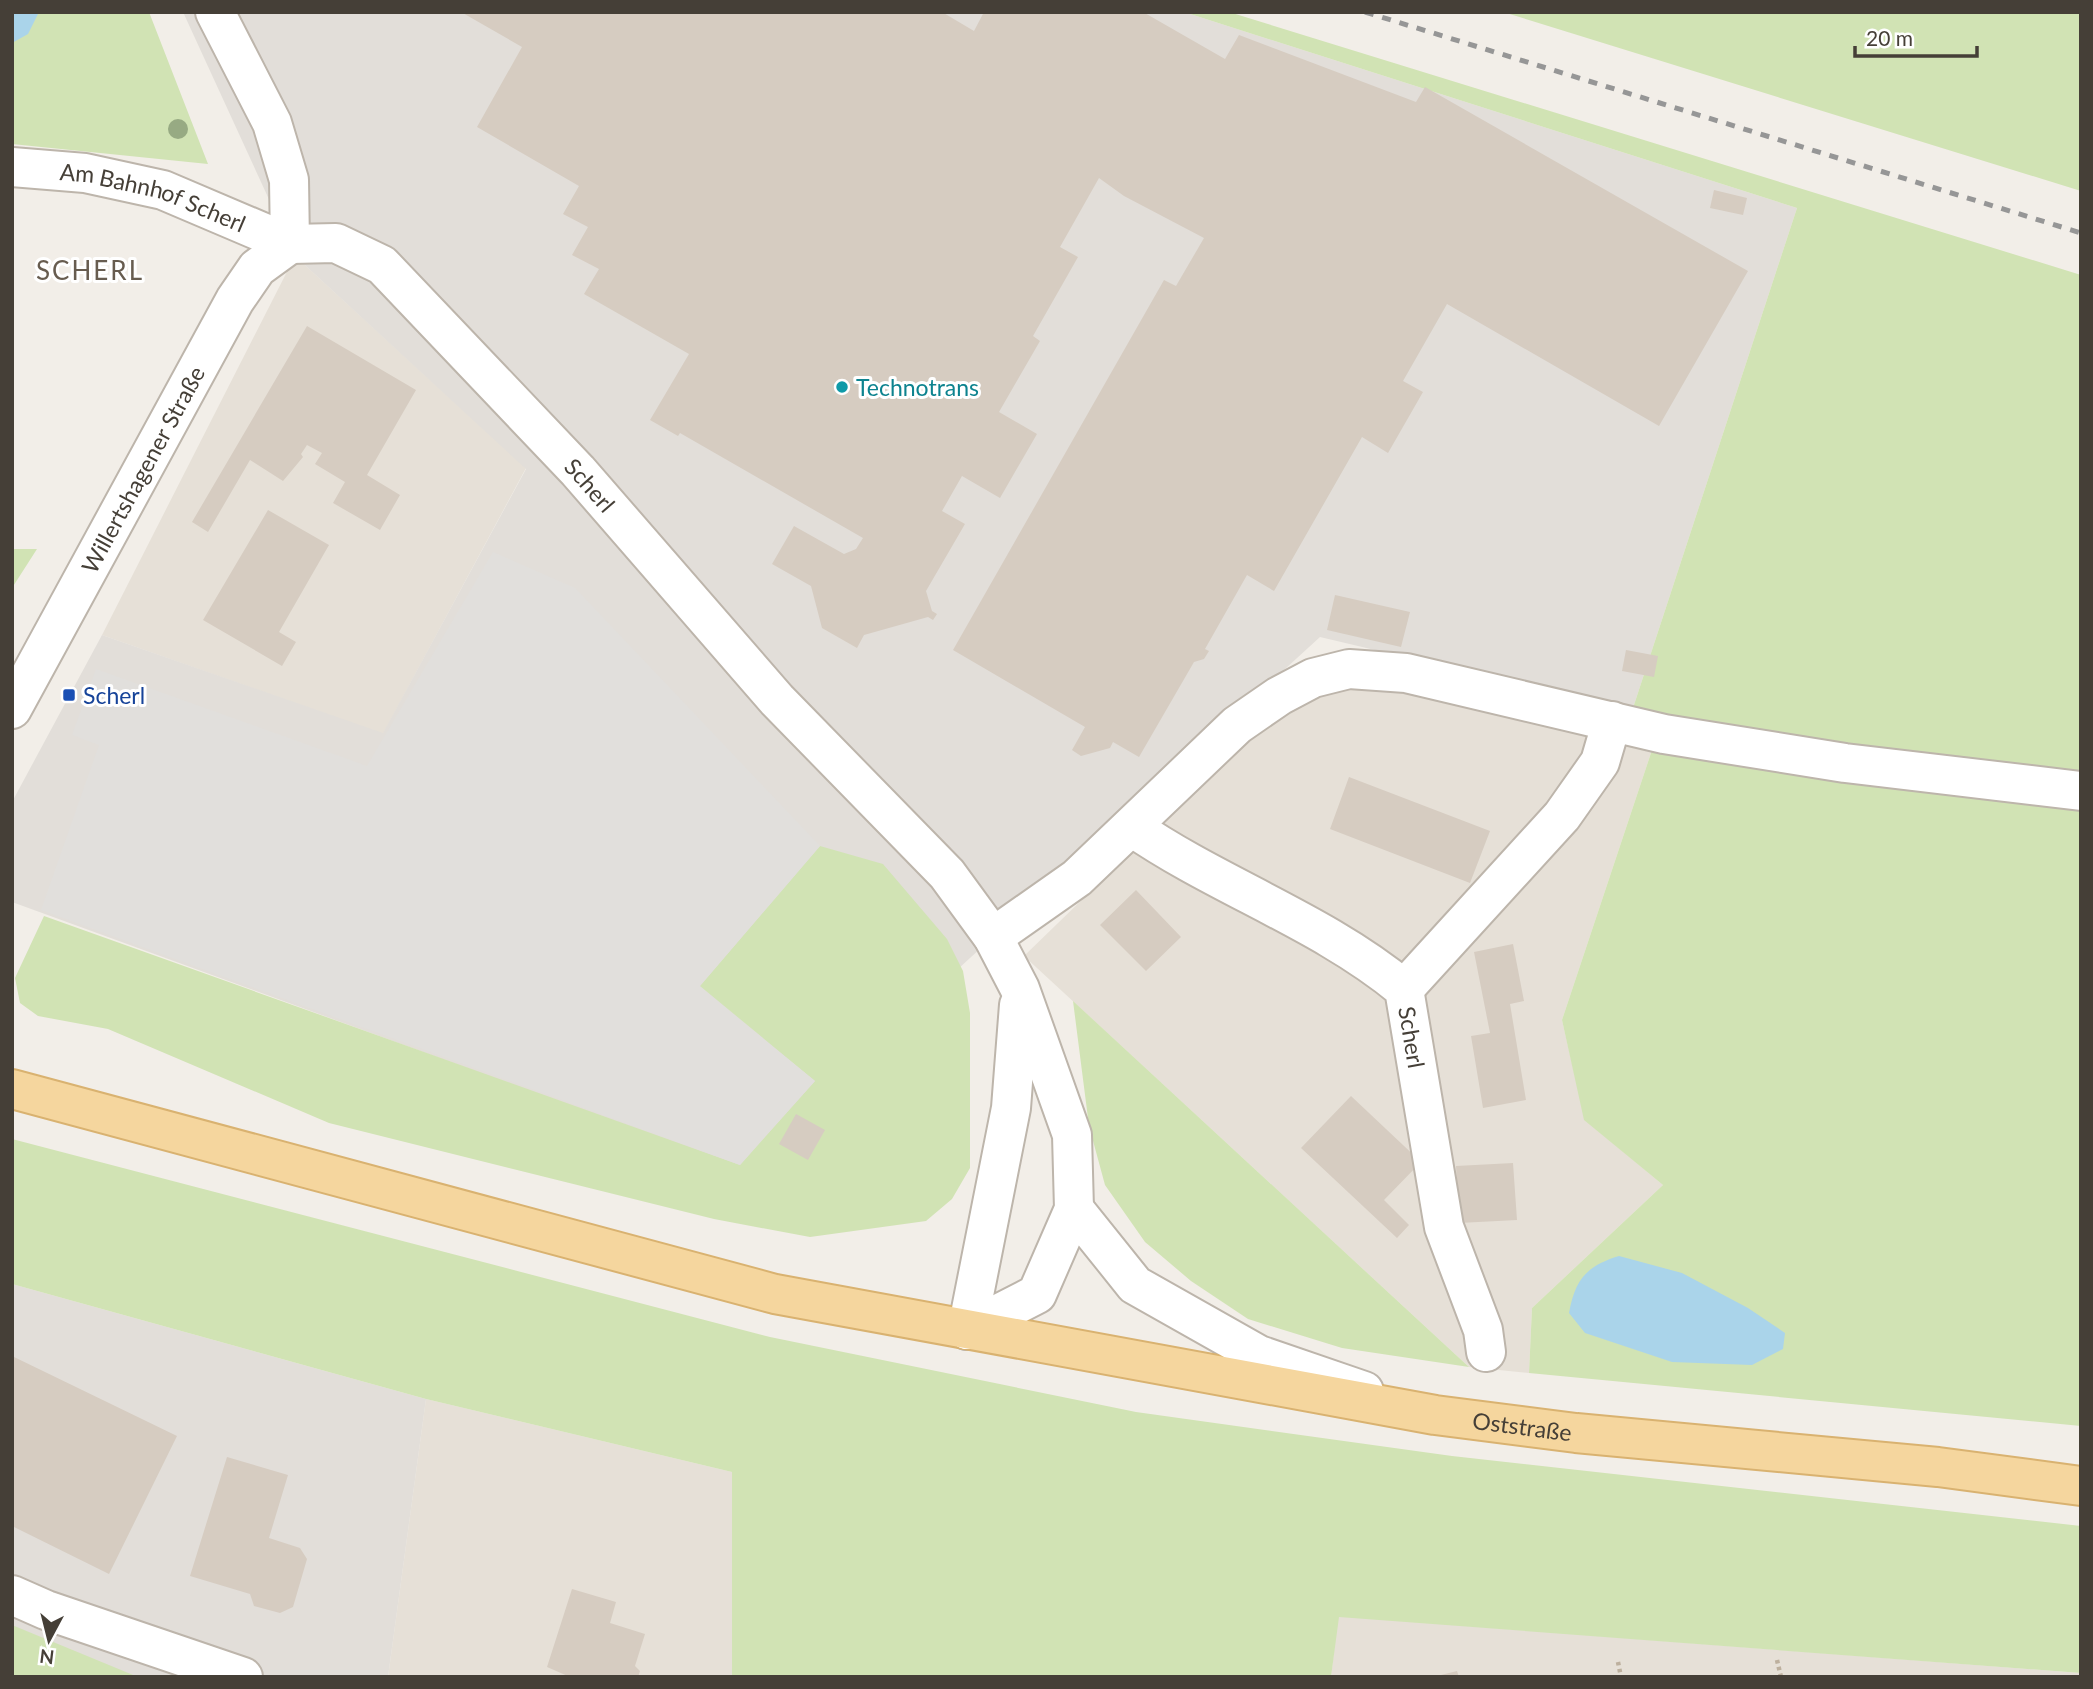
<svg xmlns="http://www.w3.org/2000/svg" width="2093" height="1689" font-family="Lato,sans-serif">
	<style>
		.residential { fill: #e6e0d7 }
		.industrial { fill: #e2ded9 }
		.green { fill: #d1e3b4 }
		.parking { fill: #e1dfdc }
		.water { fill: #aad4ea }
		.building { fill: #d6ccc1 }
		.lines { fill: none; stroke-linecap: round; stroke-linejoin: round }
		.minor-casing { stroke: #bdb5ab; stroke-width: 42 }
		.major-casing { stroke: #d9b270; stroke-width: 42 }
		.path { stroke: #bdb09e; stroke-width: 4.5; stroke-dasharray: 3.5 3.5; stroke-linecap: butt }
		.minor { stroke: #fff; stroke-width: 38 }
		.major { stroke: #f5d69e; stroke-width: 38 }
		.rail { stroke: #969696; stroke-width: 5; stroke-dasharray: 9 9; stroke-linecap: butt }
		.tree { fill: #97aa83 }
		.culture-dot { fill: #0f9aa8; stroke: #fff; stroke-width: 2.5 }
		.transit-dot { fill: #1a4fb4; stroke: #fff; stroke-width: 2.5 }
		.labels { text-anchor: middle; dominant-baseline: central; stroke-width: 6; stroke-linejoin: round; paint-order: stroke }
		.street-label { font-size: 23px; fill: #453f37; stroke: #fff }
		.culture-label { font-size: 23px; fill: #0d838f; stroke: #fff; text-anchor: start }
		.transit-label { font-size: 23px; fill: #164399; stroke: #fff; text-anchor: start }
		.quarter-label { font-size: 26px; letter-spacing: 2px; fill: #675c4f; stroke: #fff }
	</style>
	<rect width="100%" height="100%" fill="#f2eee8"/>
	<path class="residential" d="M295,256L526,468L383,734L102,635Z
		M1320,669L1653,747L1562,1020L1585,1120L1663,1185L1532,1308L1529,1373L1469,1367L1024,956Z
		M426,1399L732,1472V1677H388Z
		M1338,1616L2081,1673V1677H1331Z"/>
	<path class="industrial" d="M183,12H1184L1797,208L1632,711L1320,637L741,1168L12,902V802L102,635L383,733L526,469L295,256Z
		M12,1284L426,1399L388,1677H12Z"/>
	<path class="green" d="M12,12H149L208,164L12,144Z
		M1184,12H1229L2081,275V772L1852,746L1632,711L1797,208Z
		M1503,12H2081V191Z
		M12,549H37L12,588Z
		M1653,747L2081,808V1426L1529,1373L1532,1308L1663,1185L1584,1120L1562,1020Z
		M820,846L883,864L947,939L963,971L970,1013V1168L952,1199L926,1221L810,1237L714,1219L329,1123L108,1029L38,1016L20,1003L15,978L44,916L740,1165L815,1081L699,987Z
		M1073,1001L1469,1367L1342,1348L1248,1319L1191,1281L1145,1242L1105,1185L1089,1126Z
		M12,1139L770,1337L1136,1412L1452,1456L2081,1526V1673L1339,1617L1331,1677H732V1472L426,1399L12,1284Z
		M12,1625L138,1677H12Z"/>
	<path class="parking" d="M493,552L575,588L820,846L700,986L815,1081L740,1165L41,910L99,745L72,735L96,669L367,766Z"/>
	<path class="water" d="M12,12L38,14L28,34L12,43Z
		M1619,1256L1682,1273L1748,1308L1785,1333L1783,1349L1752,1365L1672,1362L1585,1333L1569,1313C1575,1280 1586,1266 1619,1256Z"/>
	<path class="building" d="M461,12H942L974,31L984,12H1143L1225,59L1239,35L1416,102L1425,87L1748,271L1659,426L1447,304L1403,381L1423,392L1388,453L1362,437L1274,591L1247,575L1205,649L1209,651L1204,659L1194,662L1139,757L1113,742L1110,748L1081,756L1072,750L1085,727L953,650L1164,280L1176,286L1204,238L1124,196L1099,178L1060,247L1078,257L1033,336L1040,341L999,412L1037,434L1000,498L962,476L942,511L965,524L926,591L932,611L937,614L933,620L928,617L864,635L857,648L822,628L811,586L772,564L794,526L844,554L856,549L863,538L680,433L678,436L650,420L689,354L584,294L599,269L572,255L588,227L563,214L579,186L477,127L522,47Z
		M1714,190L1747,198L1743,215L1710,208Z
		M307,326L416,390L367,475L400,495L380,530L333,503L345,482L315,464L322,453L307,445L301,454L303,457L283,481L250,460L208,532L192,522Z
		M268,510L329,545L279,632L296,642L282,666L203,620Z
		M1335,595L1410,612L1401,647L1327,630Z
		M1626,650L1658,656L1654,677L1622,671Z
		M1349,777L1490,831L1470,883L1330,829Z
		M1136,890L1181,937L1146,971L1100,925Z
		M1513,944L1524,1001L1510,1004L1526,1100L1483,1108L1471,1036L1490,1033L1474,952Z
		M1351,1096L1421,1162L1384,1200L1409,1225L1397,1238L1301,1148Z
		M796,1114L825,1130L808,1160L779,1144Z
		M1513,1163L1517,1220L1459,1223L1456,1166Z
		M12,1356L177,1436L109,1574L12,1526Z
		M227,1457L288,1475L269,1538L300,1548L307,1559L293,1607L280,1613L254,1606L250,1594L190,1576Z
		M572,1589L616,1602L610,1623L645,1634L635,1666L640,1671L638,1677H570L547,1667Z
		M1457,1671L1459,1677H1437V1676Z"/>
	<g class="lines">
		<defs>
			<g id="minor">
				<path d="M215,12L272,123L289,180L290,244"/>
				<path id="s1" d="M12,167L85,173L163,190L290,244L336,243L382,265L578,471L777,700L947,874L993,937L1020,989L1072,1135L1074,1209L1037,1294L967,1330"/>
				<path id="s2" d="M12,709L235,300L257,268L290,244"/>
				<path id="s3" d="M1132,827C1219,887 1322,921 1404,989L1444,1227L1483,1330L1486,1352"/>
				<path d="M993,937L1077,878L1237,725L1279,696L1313,678L1349,669L1406,673L1664,734L1845,763L2081,791"/>
				<path d="M1404,989L1562,816L1600,762L1612,721"/>
				<path d="M1074,1209L1135,1285L1259,1355L1364,1391"/>
				<path d="M967,1330L1011,1108L1019,1005"/>
				<path d="M12,1595L46,1610L243,1677"/>
			</g>
			<g id="major">
				<path id="s4" d="M12,1089L775,1294L1435,1415L1576,1433L1938,1467L2081,1486"/>
			</g>
		</defs>
		<use href="#minor" class="minor-casing"/>
		<use href="#major" class="major-casing"/>
		<path class="path" d="M1777,1660L1781,1677
			M1618,1662L1621,1677"/>
		<use href="#minor" class="minor"/>
		<use href="#major" class="major"/>
		<path class="rail" d="M1365,12L2081,233"/>
	</g>
	<circle class="tree" cx="178" cy="129" r="10"/>
	<circle class="culture-dot" cx="842" cy="387" r="7"/>
	<rect class="transit-dot" x="62" y="688" width="14" height="14" rx="3.5"/>
	<g class="labels">
		<g class="street-label">
			<text stroke="none"><textPath href="#s1" startOffset="145">Am Bahnhof Scherl</textPath></text>
			<text stroke="none"><textPath href="#s2" startOffset="273">Willertshagener Straße</textPath></text>
			<text stroke="none"><textPath href="#s1" startOffset="691">Scherl</textPath></text>
			<text stroke="none"><textPath href="#s3" startOffset="366">Scherl</textPath></text>
			<text stroke="none"><textPath href="#s4" startOffset="1549">Oststraße</textPath></text>
		</g>
		<g class="culture-label">
			<text x="856" y="387">Technotrans</text>
		</g>
		<g class="transit-label">
			<text x="83" y="695">Scherl</text>
		</g>
		<g class="quarter-label">
			<text x="90" y="270">SCHERL</text>
		</g>
	</g>
	<rect width="2093" height="1689" fill="none" stroke="#453f37" stroke-width="28"/>
	<g transform="translate(49 1640) rotate(187)" stroke="#ffffff" stroke-width="5" paint-order="stroke">
	<path d="M0-5L12 26L0 18L-12 26Z" fill="#453f37"/>
	<text y="-10" font-size="19" font-weight="bold" text-anchor="middle" fill="#453f37">N</text>
	</g>
	<path d="M1855 46v10h122v-10" fill="none" stroke="#453f37" stroke-width="3.5"/>
	<text x="1866" y="46" font-size="21" fill="#453f37" stroke="#ffffff" stroke-width="5" paint-order="stroke">20 m</text>
</svg>
